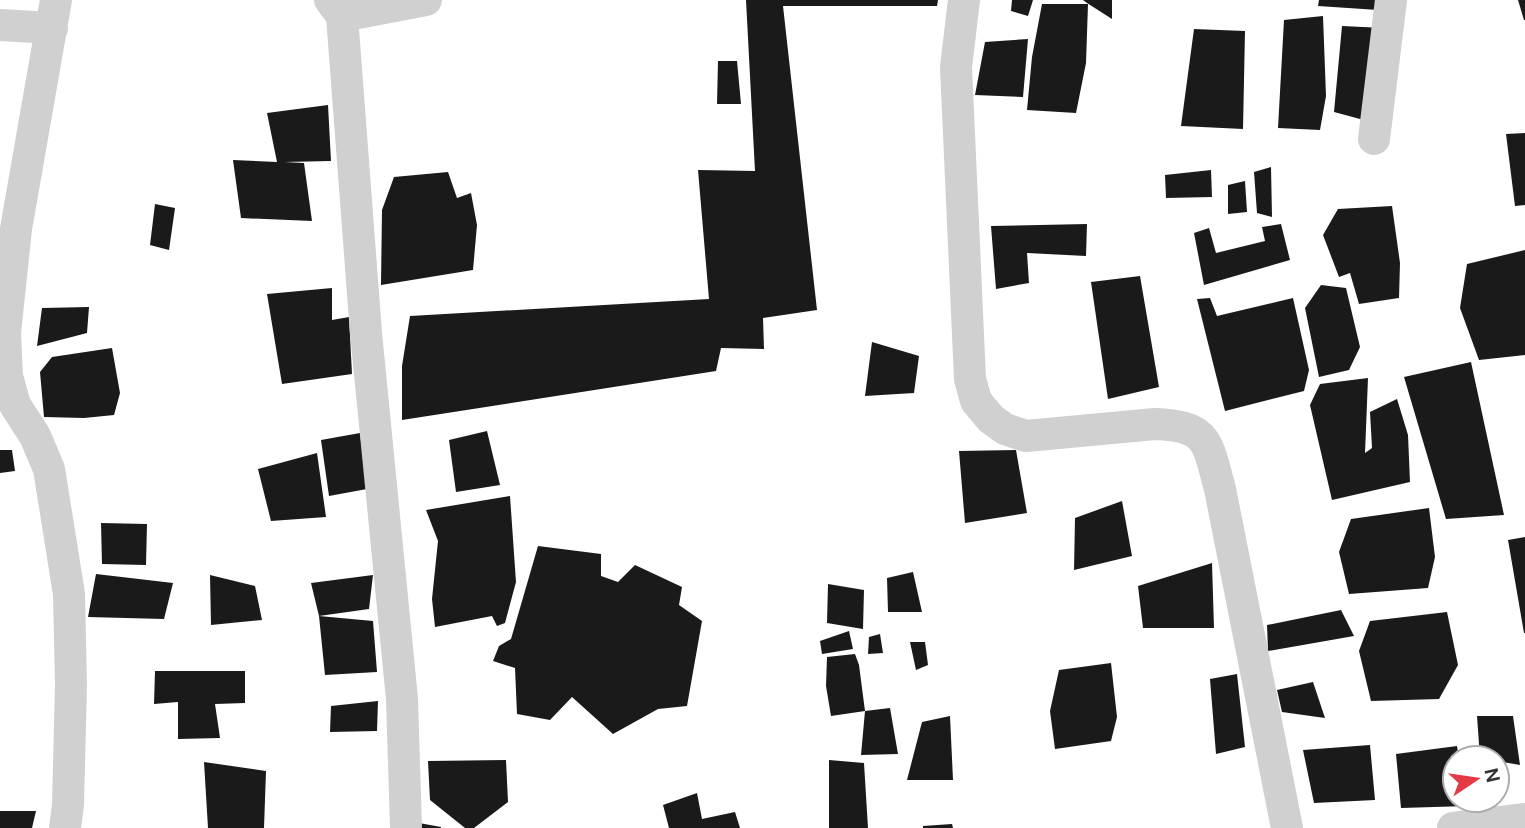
<svg xmlns="http://www.w3.org/2000/svg" width="1525" height="828" font-family="'DM Sans',sans-serif">
	<style>
		.building { fill: #1a1a1a }
		.lines { fill: none; stroke-linecap: round; stroke-linejoin: round }
		.street { stroke: #d0d0d0; stroke-width: 32 }
	</style>
	<rect width="100%" height="100%" fill="#fff"/>
	<path class="building" d="M746,0H938L937,6H783L817,310L763,318L764,349L721,348L716,371L402,420V366L410,316L709,299L698,170L755,171Z
		M1012,0H1033L1028,16L1011,11Z
		M1083,0H1112V19L1087,3Z
		M1319,0H1379L1378,10L1318,6Z
		M1518,0H1525V20H1524Z
		M1042,4H1088L1086,63L1076,113L1027,110L1032,57Z
		M1323,16L1326,96L1320,130L1278,128L1284,20Z
		M1342,26L1384,28L1375,123L1334,112Z
		M1194,29L1245,31L1243,129L1181,126Z
		M1028,39L1023,97L975,95L985,42Z
		M718,61H737L741,104H717Z
		M328,105L331,161L284,162L304,163L312,221L241,218L233,160L277,162L267,113Z
		M1525,133V205L1515,206L1506,134Z
		M1271,167L1272,217L1257,213L1254,172Z
		M1211,170L1212,197L1166,198L1165,175Z
		M448,172L457,198L471,193L477,225L473,270L381,285L382,210L394,177Z
		M1245,181L1247,212L1228,214V185Z
		M155,204L175,208L169,250L150,245Z
		M1392,206L1400,263L1399,298L1359,304L1350,273L1339,277L1323,235L1338,209Z
		M1087,224L1086,256L1027,253L1029,283L996,289L991,226Z
		M1281,224L1290,260L1204,285L1194,233L1209,228L1216,253L1265,241L1262,227Z
		M1525,250V355L1479,360L1460,308L1467,264Z
		M1140,276L1159,387L1108,399L1091,282Z
		M1321,285L1346,288L1360,347L1349,370L1319,377L1305,308Z
		M332,288V320L349,317L352,374L282,384L267,294Z
		M1210,298L1217,316L1293,298L1309,370L1304,391L1225,411L1197,299Z
		M89,307L87,333L37,346L42,308Z
		M872,342L919,356L914,393L865,396Z
		M112,348L120,393L114,415L84,418L44,417L40,372L52,357Z
		M1471,362L1504,515L1446,519L1404,377Z
		M1368,378L1365,453L1372,448L1370,412L1397,399L1408,435L1410,482L1332,500L1310,405L1320,384Z
		M487,431L500,485L456,492L449,440Z
		M360,433L367,489L329,496L321,440Z
		M0,450H12L15,471L0,473Z
		M1016,450L1027,513L965,523L959,451Z
		M317,453L326,517L271,521L258,469Z
		M510,496L516,582L505,623L497,626L492,616L435,627L432,599L438,541L426,510Z
		M1122,501L1132,556L1074,570L1075,518Z
		M1429,508L1435,557L1428,588L1349,594L1339,552L1351,519Z
		M101,523L147,524L146,565L102,564Z
		M1525,537V633H1524L1508,540Z
		M538,546L601,554V576L618,582L635,565L682,587L679,605L702,621L687,706L658,709L613,734L572,697L550,720L517,714L515,668L493,661L499,646L511,639Z
		M1212,563L1214,628H1143L1138,586Z
		M913,572L922,612H888L887,578Z
		M96,574L173,583L164,619L88,617Z
		M210,575L255,586L262,620L211,625Z
		M373,575L369,609L319,616L373,621L377,672L325,675L319,616L311,583Z
		M828,584L864,590L863,629L827,623Z
		M1341,610L1354,636L1268,651L1267,625Z
		M1447,612L1458,665L1439,699L1371,701L1359,651L1370,621Z
		M849,631L853,649L822,654L820,641Z
		M880,634L883,653L868,654L869,637Z
		M910,642H925L928,665L916,670Z
		M855,654L859,665L865,711L890,708L898,754L861,755L865,711L831,716L826,686L827,657Z
		M1111,663L1117,717L1111,741L1055,749L1050,711L1059,670Z
		M155,671H245V703L215,704L220,738L178,739V702L154,704Z
		M1237,674L1245,747L1216,754L1210,679Z
		M1313,682L1325,718L1282,712L1277,690Z
		M378,701L377,731L330,732L331,706Z
		M950,716L953,780H907L922,722Z
		M1477,716H1513L1520,765L1497,761V758H1480Z
		M1370,745L1375,800L1314,803L1303,750Z
		M1457,746L1459,758H1455V800H1466L1467,806L1401,808L1396,754Z
		M506,760L508,802L474,828H465L430,800L428,761Z
		M829,760L864,763L868,828H829Z
		M204,762L266,771L264,828H208Z
		M697,793L702,819L735,812L740,828H669L663,805Z
		M0,811H36L32,828H0Z
		M419,823L441,827V828H419Z
		M952,824L953,828H923V826Z"/>
	<g class="lines">
		<path class="street" d="M56,0L16,229L5,333L7,376L15,405L35,436L49,469L69,594L71,685L68,805L65,828
			M330,0L342,16L366,333L402,699L406,828
			M964,0L956,67L970,379L976,401L991,419L1005,429L1026,436L1155,424C1209,426 1207,442 1220,489L1287,828
			M342,16L426,0
			M0,25L52,28
			M1374,139L1391,0
			M1453,828L1525,819"/>
	</g>
	<g transform="translate(1476 779) rotate(77)"><circle r="33" fill="#ffffff" stroke="#adadad" stroke-width="2"/>
	<path d="M0-5L12 26L0 18L-12 26Z" fill="#e63946"/>
	<text y="-10" font-size="19" font-weight="bold" text-anchor="middle" fill="#333333">N</text>
	</g>
</svg>
